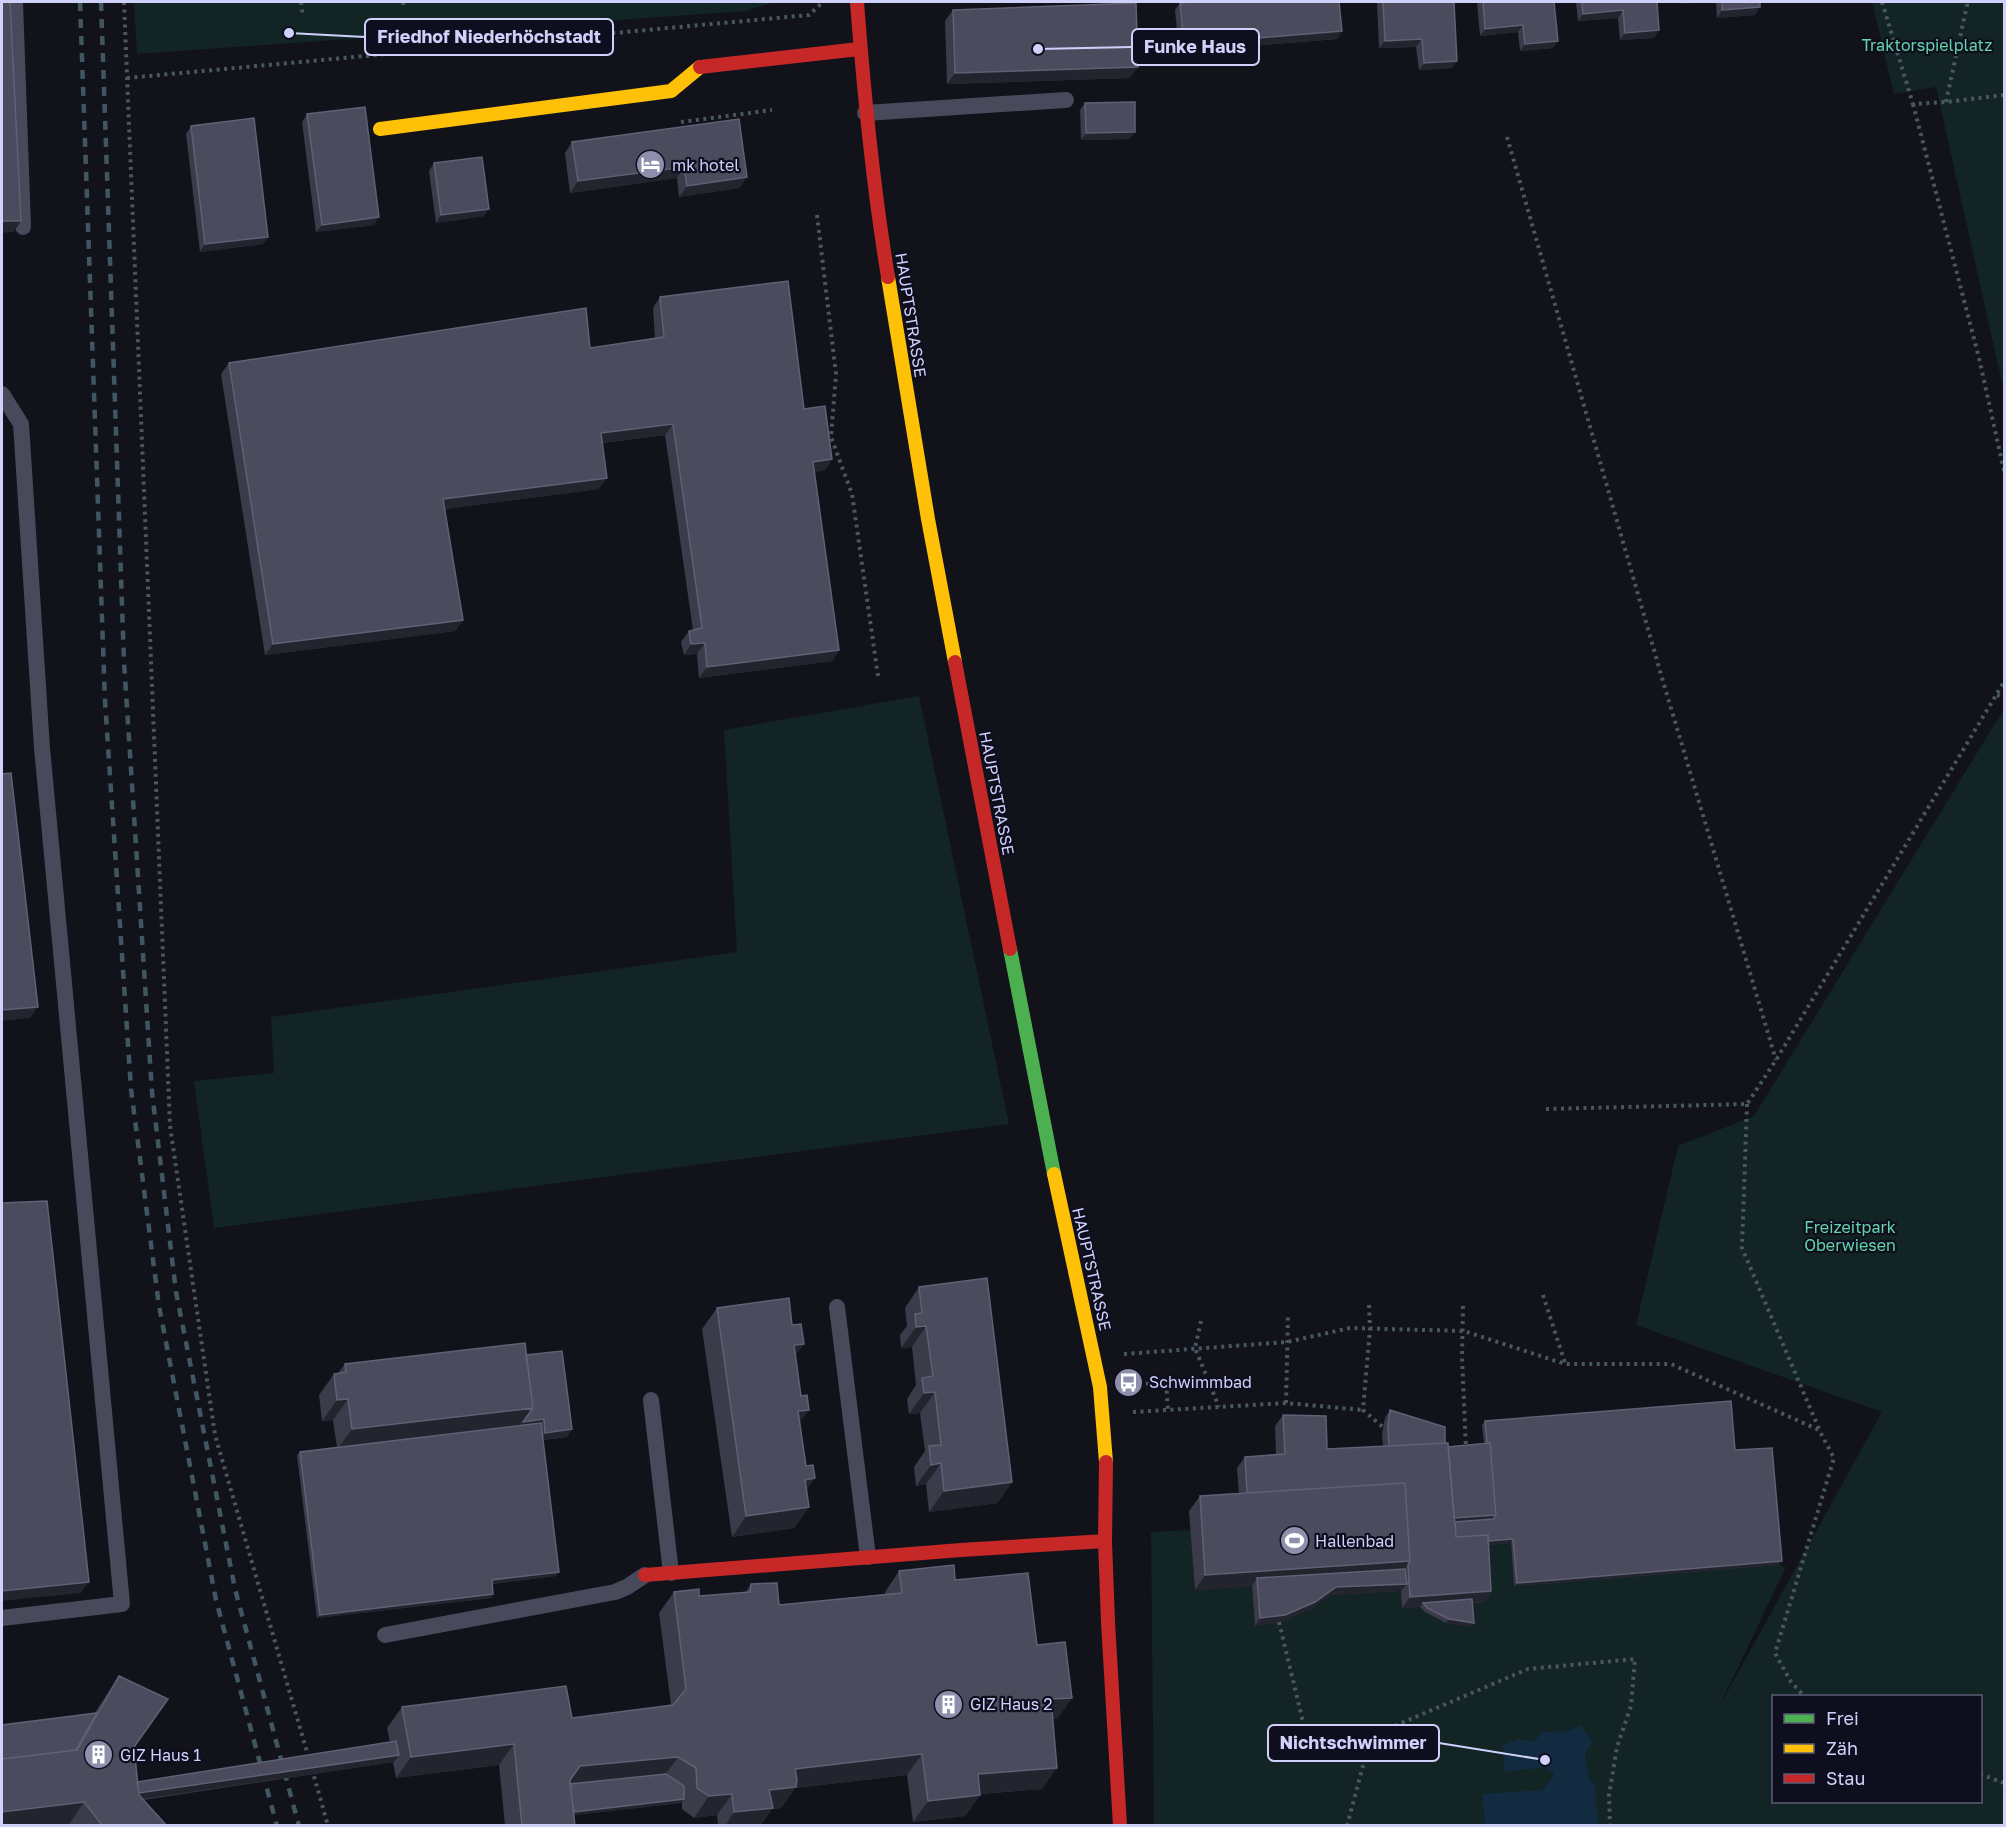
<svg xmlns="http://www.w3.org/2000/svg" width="2006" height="1827" font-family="'Golos Text',sans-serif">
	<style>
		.green { fill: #122524; fill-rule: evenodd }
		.water { fill: #122b40 }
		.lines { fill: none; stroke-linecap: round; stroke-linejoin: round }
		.path { stroke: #495860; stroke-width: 4; stroke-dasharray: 3 4.5; stroke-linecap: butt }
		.lane { stroke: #48495b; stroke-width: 16 }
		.fast { stroke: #4caf50; stroke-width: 14 }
		.slow { stroke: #ffc107; stroke-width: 14 }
		.jam { stroke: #c62828; stroke-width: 14 }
		.rail { stroke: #405761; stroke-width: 4.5; stroke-dasharray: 9 8; stroke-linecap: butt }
		.wall { fill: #3b3b4a }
		.shaded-wall { fill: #24242f }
		.building { fill: #4b4b5d; stroke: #606076; stroke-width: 1.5 }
		.labels { text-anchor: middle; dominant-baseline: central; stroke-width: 4.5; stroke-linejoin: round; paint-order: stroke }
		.park-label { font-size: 16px; fill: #63d5a9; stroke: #0f0e1f }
		.poi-label { font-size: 16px; fill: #d0d1fb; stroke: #0f0e1f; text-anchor: start }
		.street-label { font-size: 16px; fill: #d0d1fb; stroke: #0f0e1f }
		.leader { fill: none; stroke: #d0d1fb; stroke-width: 2 }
		.callout-dot { fill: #d0d1fb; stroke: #0f0e1f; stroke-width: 2 }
		.callout { fill: #0f0e1f; stroke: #d0d1fb; stroke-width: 2 }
		.callout-label { font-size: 18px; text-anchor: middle; font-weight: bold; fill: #d0d1fb }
	</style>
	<rect width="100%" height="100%" fill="#12121b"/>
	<path class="green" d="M134,2H775L746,11L137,54Z
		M1872,2H2004V392L1936,87L1894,94Z
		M919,696L1009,1124L214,1228L194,1081L274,1073L271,1017L737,952L724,730Z
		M2004,709V1825H1154L1151,1532L1191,1530L1195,1590L1252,1586L1255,1626C1284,1621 1309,1615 1331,1595L1401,1591C1425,1611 1438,1625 1471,1627L1470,1603L1484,1602L1480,1546L1511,1543L1515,1586L1779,1565L1786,1567L1719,1707L1882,1412L1636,1325L1678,1146L1754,1116ZM1774,1696H1980V1802H1774Z"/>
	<path class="water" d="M1580,1725L1593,1742L1585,1754L1589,1779L1595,1786L1598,1825H1485L1482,1794L1543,1790L1554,1774L1546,1767L1505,1772L1503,1745L1519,1739L1534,1742L1542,1731C1557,1734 1566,1733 1580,1725Z"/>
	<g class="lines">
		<path class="path" d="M124,2L170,1126L215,1435L309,1759
			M301,2L303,17
			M403,2L404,9
			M1882,2L1913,104L1946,102L2004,95
			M127,78L809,15L823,2
			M1946,102L1967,5L1966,2
			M1913,104L1979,358L2004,471
			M681,122L772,110
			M1507,137L1662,678L1776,1060
			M817,215L836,374L831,437L852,494L878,676
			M1997,695L2004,698
			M1747,1104L1742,1248L1819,1429
			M1546,1109L1747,1104L1776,1060L2004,682
			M1543,1295L1565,1363
			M1369,1305L1370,1329L1363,1410L1384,1428
			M1463,1306L1462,1357L1466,1449
			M1201,1321L1195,1348L1219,1407
			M1124,1354L1287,1342L1350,1328L1464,1331L1565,1364H1671L1819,1430L1834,1458L1775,1653L1791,1682L1804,1696
			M1131,1386L1166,1381L1168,1410
			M1286,1403L1288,1316
			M1133,1412L1286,1403L1363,1410
			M1279,1622L1309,1747L1371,1736L1528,1669L1635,1659L1631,1706L1617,1747L1609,1795L1610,1826
			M312,1769L328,1826
			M1980,1774L2004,1783
			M1347,1826L1371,1736"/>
		<path class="lane" d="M15,2L23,227
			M865,113L1066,100
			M2,394L21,424L42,748L122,1604L2,1618
			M837,1307L868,1557
			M651,1400L671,1573
			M385,1635L615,1592L627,1587L645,1575"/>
		<path class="fast" d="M1010,949L1054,1174"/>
		<path class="slow" d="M380,129L671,91L700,67
			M888,277L928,519L955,662
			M1054,1174L1100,1387L1106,1462"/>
		<path class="jam" d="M857,2C864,95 873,186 888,277
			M700,67L859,49
			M955,662L1010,949
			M1106,1462L1105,1541L1108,1622L1120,1826
			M645,1575L961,1550L1105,1541"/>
		<path class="rail" d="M80,2L105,701L131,1089L159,1306L216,1600L277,1826
			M101,2L124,662L152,1092L176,1292L235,1589L299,1826"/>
	</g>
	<path class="wall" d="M1377,2H1454L1457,61L1452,68L1419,70L1416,47L1379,48Z
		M1477,2H1554L1558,41L1553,48L1520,51L1518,32L1480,36Z
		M1576,2H1657L1659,30L1654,38L1620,40L1618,18L1578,21Z
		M1716,2H1760L1755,15L1717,18Z
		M1180,3L1342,31L1337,39L1179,52L1175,10Z
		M953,10L1130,78L947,84L945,21Z
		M1085,103L1130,139L1081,140L1080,110Z
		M307,114L374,225L316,232L302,122Z
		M191,126L268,237L263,244L200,252L186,134Z
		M572,142L747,177L739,188L679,197L677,178L570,193L565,153Z
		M434,163L484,216L436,223L429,171Z
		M660,297L804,409L832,459L825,470L814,472L839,650L832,661L699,678L697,654L684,655L681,642L689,631L693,630L665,435L603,443L599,489L445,509L463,620L455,631L265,655L221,374L229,363L590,348L655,338L653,308Z
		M919,1287L998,1503L929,1512L926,1484L916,1486L914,1467L925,1451L920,1413L909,1414L907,1399L916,1385L912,1347L901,1348L900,1335L907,1326L905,1308Z
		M717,1308L796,1356L800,1423L809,1507L794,1528L732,1537L702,1329Z
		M526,1355L572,1429L567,1437L543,1440L559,1572L556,1576L492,1584L493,1594L491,1598L317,1618L297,1455L300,1452L337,1447L333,1420L322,1421L319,1395L334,1374L338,1373L345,1364Z
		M1390,1410L1445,1443L1448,1447L1484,1443L1482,1425L1485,1421L1735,1450L1779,1565L1514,1586L1511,1543L1488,1545L1491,1591L1484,1602L1473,1603L1474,1623L1471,1627L1446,1623L1425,1612L1420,1607L1402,1608L1401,1591L1331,1595L1310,1610L1279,1622L1255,1626L1252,1586L1195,1590L1189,1511L1200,1496L1239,1494L1237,1468L1245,1457L1276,1454L1275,1426L1283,1415L1327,1449L1383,1446L1382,1434L1385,1418Z
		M899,1571L955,1580L1037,1645L1072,1698L1057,1719H1053L1042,1789L980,1794V1795L965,1816L913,1822L907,1775L795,1788L781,1808L772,1809L760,1826H718L717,1815L694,1818L682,1809V1802L681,1803L574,1815L575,1826H505L499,1765L396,1778L393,1762L143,1800L167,1826H2L94,1714L119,1676L134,1747L137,1782L390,1742L387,1728L402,1707L572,1718L671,1705L659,1613L674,1592L699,1596L745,1593L751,1584L779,1605L885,1594V1592Z"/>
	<path class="shaded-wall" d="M1682,2H1712L1680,4Z
		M1760,7L1755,15L1717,18L1722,10Z
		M1623,10L1618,18L1578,21L1583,14Z
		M1523,25L1518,32L1480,36L1485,29Z
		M1659,30L1654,38L1620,40L1625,33Z
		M1342,31L1337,39L1179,52L1184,44Z
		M1422,39L1416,47L1379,48L1385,41Z
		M1558,41L1553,48L1520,51L1525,44Z
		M1457,61L1452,68L1419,70L1424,63Z
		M1138,67L1130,78L947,84L955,73Z
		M1135,132L1130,139L1081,140L1086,133Z
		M684,167L677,178L570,193L578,181Z
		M747,177L739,188L679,197L687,186Z
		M489,209L484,216L436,223L441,215Z
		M379,217L374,225L316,232L322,225Z
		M2,221H21L14,232L2,233Z
		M268,237L263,244L200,252L205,244Z
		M673,424L665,435L594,444L601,433Z
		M832,459L825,470L805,473L813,462Z
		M607,478L599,489L436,510L443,499Z
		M463,620L455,631L265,655L273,644Z
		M705,643L697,654L684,655L691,644Z
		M839,650L832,661L699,678L707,667Z
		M38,1007L30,1018L2,1021V1010Z
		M926,1326L912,1347L901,1348L916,1327Z
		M804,1344L789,1365L794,1345Z
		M935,1392L920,1413L909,1414L924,1393Z
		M348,1399L333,1420L322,1421L337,1400Z
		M533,1408L518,1429L337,1450L352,1429Z
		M809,1410L794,1431L798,1411Z
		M544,1419L538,1427L518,1429L523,1422Z
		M572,1429L567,1437L540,1440L545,1433Z
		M941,1463L926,1484L916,1486L931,1465Z
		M815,1478L800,1499L805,1480Z
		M1012,1482L998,1503L929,1512L944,1491Z
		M809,1507L794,1528L732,1537L746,1516Z
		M1496,1515L1490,1523L1449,1526L1452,1518Z
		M1513,1539L1511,1543L1448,1548L1451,1545Z
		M1410,1561L1400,1576L1257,1578L1252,1586L1195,1590L1205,1575Z
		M1782,1561L1779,1565L1514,1586L1517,1583Z
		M559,1572L556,1576L489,1584L492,1580Z
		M89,1582L81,1593L2,1601V1591Z
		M1407,1584L1401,1591L1331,1595L1310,1610L1279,1622L1255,1626L1260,1618L1336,1587Z
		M1491,1591L1484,1602L1426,1606L1423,1603L1420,1607L1402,1608L1410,1597Z
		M493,1594L491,1598L317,1618L320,1615Z
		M1449,1619L1474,1623L1471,1627L1446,1623Z
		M1072,1698L1057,1719L1037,1720L1051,1699Z
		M514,1744L499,1765L396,1778L411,1757Z
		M922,1754L907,1775L795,1788L781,1808L772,1809L760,1826H725L734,1812L769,1790L795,1769Z
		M399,1755L394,1762L116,1803L121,1796Z
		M678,1757L663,1778L555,1801L580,1766Z
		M1057,1768L1042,1789L963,1795L978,1774Z
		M732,1794L717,1815L694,1818L709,1796Z
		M980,1795L965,1816L913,1822L928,1801Z
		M684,1799L681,1803L557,1817L560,1813Z
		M84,1802L68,1826H2V1812Z"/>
	<path class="building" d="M2,2H10L21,221H2Z
		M1196,2H1339L1342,31L1184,44L1180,3Z
		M1383,2H1454L1457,61L1424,63L1422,39L1385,41Z
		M1483,2H1554L1558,41L1525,44L1523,25L1485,29Z
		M1582,2H1657L1659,30L1625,33L1623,10L1583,14Z
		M1722,2H1760V7L1722,10Z
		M1136,3L1138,67L955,73L953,10Z
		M1135,102V132L1086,133L1085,103Z
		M365,107L379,217L322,225L307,114Z
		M254,118L268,237L205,244L191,126Z
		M739,119L747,177L687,186L684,167L578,181L572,142Z
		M482,157L489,209L441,215L434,163Z
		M788,281L804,409L825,406L832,459L813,462L839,650L707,667L705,643L691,644L689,631L702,628L673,424L601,433L607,478L443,499L463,620L273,644L229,363L586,308L590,348L664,337L660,297Z
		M11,773L38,1007L2,1010V774Z
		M47,1201L89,1582L2,1591V1203Z
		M987,1278L1012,1482L944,1491L941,1463L931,1465L929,1446L941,1445L935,1392L924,1393L922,1378L933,1376L926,1326L916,1327L915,1314L922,1313L919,1287Z
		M789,1298L792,1325L801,1324L804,1344L794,1345L801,1396L807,1395L809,1410L798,1411L806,1466L813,1465L815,1478L805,1480L809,1507L746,1516L717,1308Z
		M525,1343L533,1408L352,1429L348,1399L337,1400L334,1374L346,1372L345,1364Z
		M562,1351L572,1429L545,1433L544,1419L523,1422L533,1408L526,1355Z
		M1731,1401L1735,1450L1772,1448L1782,1561L1517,1583L1513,1539L1488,1541V1535L1456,1537L1455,1522L1493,1519L1496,1515L1490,1443H1487L1485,1421Z
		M1390,1410L1445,1427V1443L1389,1446L1388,1427Z
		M1283,1415L1326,1416L1327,1449L1448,1443L1456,1537L1488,1535L1491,1591L1410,1597L1408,1565L1410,1561L1405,1483L1247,1493L1245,1457L1285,1454Z
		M541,1423L559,1572L492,1580L493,1594L320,1615L300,1452Z
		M1490,1443L1496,1515L1454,1518L1448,1447Z
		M1405,1483L1410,1561L1205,1575L1200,1496Z
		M954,1565L955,1580L1028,1573L1037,1645L1065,1642L1072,1698L1051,1699L1057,1768L978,1774L980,1795L928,1801L922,1754L795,1769L797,1779L796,1787L769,1790L773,1808L734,1812L732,1794L709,1796L697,1788L696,1768L678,1757L580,1766L570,1780L575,1826H522L514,1744L411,1757L402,1707L566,1686L572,1718L673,1705L686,1689L674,1592L699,1589V1596L750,1592L751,1584L777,1583L779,1605L902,1593L899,1571Z
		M1405,1569L1407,1584L1336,1587L1315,1602L1285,1615L1260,1618L1257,1578Z
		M1472,1599L1474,1623L1449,1619L1427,1608L1423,1603Z
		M119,1676L168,1699L134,1747L139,1795L167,1826H103L84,1802L2,1812V1759L77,1750Z
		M97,1713L76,1750L2,1759V1725Z
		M396,1741L399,1755L139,1793L137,1782Z
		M666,1774L684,1786V1799L574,1812L570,1784Z"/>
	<defs>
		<symbol id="hotel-disc" viewBox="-11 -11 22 22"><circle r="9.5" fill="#8e8ead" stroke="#0f0e1f"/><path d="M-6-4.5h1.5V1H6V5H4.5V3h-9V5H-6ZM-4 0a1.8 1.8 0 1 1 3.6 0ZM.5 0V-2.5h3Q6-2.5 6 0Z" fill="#fff"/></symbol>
		<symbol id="bus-disc" viewBox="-11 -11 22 22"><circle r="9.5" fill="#8e8ead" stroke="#0f0e1f"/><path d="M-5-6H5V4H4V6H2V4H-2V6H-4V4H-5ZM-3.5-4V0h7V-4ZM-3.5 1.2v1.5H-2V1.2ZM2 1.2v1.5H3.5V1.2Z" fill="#fff"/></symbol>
		<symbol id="stadium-disc" viewBox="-11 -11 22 22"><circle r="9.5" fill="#8e8ead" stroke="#0f0e1f"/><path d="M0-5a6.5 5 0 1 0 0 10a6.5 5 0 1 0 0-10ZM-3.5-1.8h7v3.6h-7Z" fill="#fff"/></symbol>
		<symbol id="building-disc" viewBox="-11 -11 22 22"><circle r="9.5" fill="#8e8ead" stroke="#0f0e1f"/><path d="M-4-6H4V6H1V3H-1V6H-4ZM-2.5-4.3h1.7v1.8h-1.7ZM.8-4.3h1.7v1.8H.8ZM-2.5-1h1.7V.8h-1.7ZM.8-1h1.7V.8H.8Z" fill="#fff"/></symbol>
	</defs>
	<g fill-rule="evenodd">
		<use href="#hotel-disc" x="634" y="148" width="33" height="33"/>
		<use href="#bus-disc" x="1112" y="1366" width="33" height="33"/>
		<use href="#stadium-disc" x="1278" y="1524" width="33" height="33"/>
		<use href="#building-disc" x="932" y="1688" width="33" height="33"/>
		<use href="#building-disc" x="82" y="1738" width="33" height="33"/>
	</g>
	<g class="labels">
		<g class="park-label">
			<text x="1927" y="45">Traktorspielplatz</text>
			<text x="1850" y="1227">Freizeitpark<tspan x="1850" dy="18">Oberwiesen</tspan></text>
		</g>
		<g class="poi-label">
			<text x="672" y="165">mk hotel</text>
			<text x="1149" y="1382">Schwimmbad</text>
			<text x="1315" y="1541">Hallenbad</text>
			<text x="970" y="1704">GIZ Haus 2</text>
			<text x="120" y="1755">GIZ Haus 1</text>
		</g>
		<g class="street-label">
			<text transform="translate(911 315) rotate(81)">HAUPTSTRASSE</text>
			<text transform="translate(997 793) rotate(79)">HAUPTSTRASSE</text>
			<text transform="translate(1092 1269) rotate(77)">HAUPTSTRASSE</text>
		</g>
	</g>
	<path class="leader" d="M289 33L365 37M1038 49L1132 47M1545 1760L1439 1743"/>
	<g class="callout-dot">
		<circle cx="289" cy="33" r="6"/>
		<circle cx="1038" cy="49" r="6"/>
		<circle cx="1545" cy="1760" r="6"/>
	</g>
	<g class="callout">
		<rect x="365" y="19" width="248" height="36" rx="6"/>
		<rect x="1132" y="29" width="127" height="36" rx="6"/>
		<rect x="1268" y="1725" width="171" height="36" rx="6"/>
	</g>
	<g class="callout-label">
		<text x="489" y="43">Friedhof Niederhöchstadt</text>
		<text x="1195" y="53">Funke Haus</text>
		<text x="1353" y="1749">Nichtschwimmer</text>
	</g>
	<rect width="2006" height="1827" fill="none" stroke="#d0d1fb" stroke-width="6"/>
	<rect x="1772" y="1695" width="210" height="108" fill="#0f0e1f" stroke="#5c5c77" stroke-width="1.5"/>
	<rect x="1784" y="1714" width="30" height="9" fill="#4caf50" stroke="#5c5c77" stroke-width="1.5"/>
	<text x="1826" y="1725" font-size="18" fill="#d0d1fb">Frei</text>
	<rect x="1784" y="1744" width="30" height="9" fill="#ffc107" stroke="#5c5c77" stroke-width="1.5"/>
	<text x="1826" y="1755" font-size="18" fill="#d0d1fb">Zäh</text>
	<rect x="1784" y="1774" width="30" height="9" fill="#c62828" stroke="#5c5c77" stroke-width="1.5"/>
	<text x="1826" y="1785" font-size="18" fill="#d0d1fb">Stau</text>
</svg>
